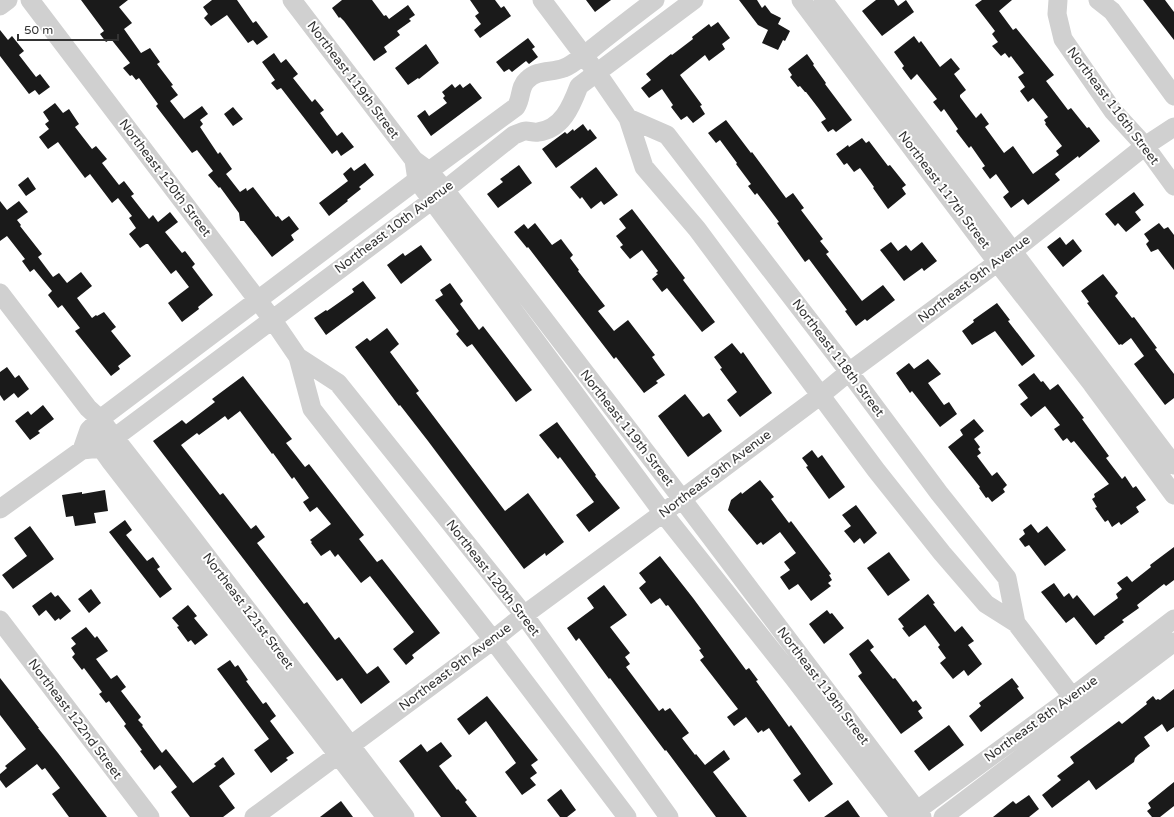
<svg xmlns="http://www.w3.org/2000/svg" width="1174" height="817" font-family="'Varela Round',sans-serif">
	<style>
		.building { fill: #1a1a1a }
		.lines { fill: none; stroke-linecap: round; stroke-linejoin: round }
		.minor { stroke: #d0d0d0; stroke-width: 19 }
		.labels { text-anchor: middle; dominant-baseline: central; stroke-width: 4; stroke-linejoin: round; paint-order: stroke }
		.street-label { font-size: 13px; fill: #333; stroke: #fff }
	</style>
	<rect width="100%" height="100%" fill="#fff"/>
	<path class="building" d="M81,0H128L119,7L132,23L124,29L141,53L150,48L160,62L157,64L173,85L171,86L178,95L170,101L184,119L202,106L208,114L200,120L203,124L200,127L218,154L220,152L232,169L226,174L240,192L246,188L247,191L253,187L276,217L278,216L282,221L289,216L299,229L291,235L294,240L272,257L244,221H240L239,213L220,187L219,188L208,175L213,171L197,150L192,153L156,106L158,104L139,78L136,80L132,75L130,76L123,68L130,63L111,39L106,42L100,34L104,31Z
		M212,0H237L253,23L256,21L268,37L257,45L253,40L248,43L227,15L211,26L204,18L208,14L203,7Z
		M342,0H372L384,16L386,15L389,19L408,5L415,15L409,19L411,21L397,31L400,35L384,47L387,52L374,61L344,21L340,17L339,18L332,8Z
		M470,0H495L501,8L504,6L511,16L480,38L474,30L481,24L475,16L479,13Z
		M586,0H611L595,12Z
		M739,0H757L762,8L765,5L771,13L781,18L778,24L790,31L785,41L783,40L778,50L762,43L768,30L758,25Z
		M876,0H894L898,6L906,0L914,12L882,36L862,11Z
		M982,0H1012L999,11L1013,30L1016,28L1054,75L1046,81L1068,110L1071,108L1087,128L1089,127L1100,141L1079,158L1078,156L1055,174L1060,180L1028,205L1023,199L1011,208L1003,197L1009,192L996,174L990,179L982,168L985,166L971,146L969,148L956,131L958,129L944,109L941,112L933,102L937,99L917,74L911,80L902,68L904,66L894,52L914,36L919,43L921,41L940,67L951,58L960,69L954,74L966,90L960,95V97L976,118L981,113L989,124L985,127L1004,153L1013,146L1033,174L1059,155L1056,151L1062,146L1045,124L1046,123L1044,120L1048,117L1033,98L1028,102L1020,91L1025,87L1018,77L1024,73L1011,56L1009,58L1005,53L1001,56L992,46L998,42L992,34L995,31L975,5Z
		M1143,0H1165L1174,12V40Z
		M718,22L730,38L722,44L725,49L709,61L705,55L680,75L702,105L700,106L705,114L693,123L687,116L681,120L671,107L673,105L662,89L649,98L641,88L651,80L646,74L671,54L672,55L693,39L692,37L709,24L711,27Z
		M0,30L8,40L12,36L24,51L19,55L36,77L40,74L50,87L39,95L35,90L29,94L0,56Z
		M528,38L535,47L532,49L538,57L529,64L526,61L512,72L509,69L504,72L496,62Z
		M426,44L439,63L419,79L418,78L408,85L395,68Z
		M274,53L281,63L286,59L298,74L293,78L312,102L315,99L324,110L320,113L337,136L342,132L354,147L341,156L337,150L332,154L281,88L277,90L271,83L275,80L262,62Z
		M807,54L814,64L813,65L826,83L825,84L852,120L836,132L833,129L828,132L821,122L826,119L819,109L806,92H805L800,86L798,87L790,77L792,75L788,69Z
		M470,83L482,98L431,136L417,116L425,110L429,116L447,103L443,98L445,96L442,92L452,84L455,88L460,84L463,88Z
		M55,103L63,113L69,109L79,124L75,127L92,149L96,146L107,159L102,163L119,185L124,181L134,194L131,196L149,219L153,215L158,222L170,212L178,222L165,232L182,253L185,251L195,264L192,267L213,295L198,307L199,309L182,322L168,303L189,287L176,270L171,274L148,244H146L140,248L129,234L136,228L129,218L132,216L118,198L112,203L90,174L85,178L58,142L48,149L39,137L49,129L45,124L49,121L43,112Z
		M233,107L243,119L233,126L224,114Z
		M726,120L751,153L752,152L786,198L793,193L804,208L801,210L823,239L820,241L829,252L826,254L862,301L883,285L895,300L867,321L865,319L856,326L845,311L847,310L809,259L805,262L777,223L779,222L757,193L755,195L748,186L751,184L736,164L737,163L720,140L716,143L708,133Z
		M583,124L588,131L590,129L597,138L556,168L542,149L565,132L567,134L573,129L574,131Z
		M862,138L866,143L869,141L888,166L890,165L906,185L902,188L906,194L888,209L873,188L874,187L860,168L854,172L847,163L844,165L836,154L848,145L849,147Z
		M365,163L374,175L359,187L361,189L347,200L348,201L329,216L319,203L348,181L343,174L351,167L354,171Z
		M519,165L532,183L498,208L487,194L503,182L500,179Z
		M596,167L618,195L604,205L601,201L591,209L582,197L580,199L570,187Z
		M28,177L36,189L26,196L18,185Z
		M1134,192L1144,205L1135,212L1141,220L1126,232L1118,223L1115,226L1105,214Z
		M0,201L7,210L19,201L28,212L17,220L21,225L20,226L42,254L38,257L53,277L59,273L67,283L81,272L92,286L77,298L92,318L96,315L97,316L104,312L116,327L111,331L131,356L118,366L120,369L111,376L75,331L80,328L62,305L58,308L48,295L52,291L34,269L30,272L22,261L25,259L7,236L0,241Z
		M632,209L685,278L683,280L715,322L702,332L667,288L662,292L652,279L658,274L656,273L658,271L642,250L630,259L620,247L623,245L616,236L626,228L619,219Z
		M535,223L552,245L561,239L573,255L570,258L579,270L578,271L605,306L598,311L614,331L628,320L655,355L652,357L665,375L656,381L658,383L644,393L616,357L614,359L528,247L527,248L514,232L524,224L528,229Z
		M1159,223L1164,229L1168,227L1174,235V270L1158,249L1151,252L1146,244L1149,241L1144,234Z
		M1060,237L1066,245L1073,239L1082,251L1063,267L1047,247Z
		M891,242L898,251L906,245L911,251L922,242L937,261L924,271L922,268L904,281L880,250Z
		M421,245L432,260L401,284L387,265L403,253L405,256Z
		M1103,274L1118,293L1115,296L1132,318L1134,317L1157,348L1155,349L1174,374V398L1165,405L1134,364L1144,356L1131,338L1122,345L1121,344L1119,345L1087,303L1089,302L1081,291Z
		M363,281L376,298L326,335L314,318L326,310L327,311L354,292L352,289Z
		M450,283L463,301L460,304L479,330L483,326L532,390L516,402L472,344L467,347L456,334L459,331L435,300L443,295L440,290Z
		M997,303L1010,320L1008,321L1035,356L1022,366L995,331L972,345L962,331L974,322L973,320Z
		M387,328L399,344L390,352L419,391L416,393L505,511L528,493L564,542L546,556L545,553L524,569L428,441L400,405L399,406L355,347L367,338L370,341Z
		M732,343L741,354L743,352L772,393L740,417L727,400L737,392L720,369L722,368L714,357Z
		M928,359L941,374L928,383L944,405L949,402L957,414L940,427L912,391L910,393L896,373L909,363L914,369Z
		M7,367L15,378L19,375L29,389L18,398L14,393L4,401L0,395V372Z
		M1034,373L1041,382L1043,381L1050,390L1058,384L1084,418L1082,419L1109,456L1106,458L1122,479L1125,476L1133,488L1136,486L1146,500L1136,507L1139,512L1121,525L1119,522L1112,527L1108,520L1105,522L1095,508L1097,507L1092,499L1095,497L1094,494L1109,484L1074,441L1071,443L1067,438L1063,441L1054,429L1060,425L1045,406L1031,417L1020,404L1028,398L1018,385Z
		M243,376L292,439L286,443L305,467L309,464L364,535L359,539L377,562L382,559L440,633L412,655L414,658L406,665L393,649L414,632L370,576L361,583L338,554L335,557L330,550L321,556L311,543L312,542L310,540L331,524L317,507L310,512L303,502L309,498L294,477L292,479L273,453L272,454L240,411L228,420L225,416L199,435L197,433L181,445L220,495L223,493L251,529L256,525L265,537L257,543L304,604L307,602L335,640L339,637L367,674L378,666L390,682L361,704L342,678L337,681L153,441L182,420L186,424L215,402L212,399Z
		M685,394L703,417L709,413L722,431L688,457L658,416Z
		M43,405L54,419L38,431L40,433L30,440L15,421L28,411L31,415Z
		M974,419L984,431L974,439L980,447L978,449L981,453L977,456L992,476L997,472L1007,485L1003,489L1005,492L992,502L988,497L986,498L979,488L980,487L948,447L963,435L960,430Z
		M557,422L596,475L595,476L620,508L589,532L576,515L594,502L560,457L558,459L539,435Z
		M812,450L818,458L822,455L845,487L829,499L806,467L808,466L802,458Z
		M760,480L774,497L771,499L789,523L791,521L831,574L829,575L832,580L828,583L831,586L811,601L798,584L789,590L780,577L790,570L784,562L796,553L780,532L763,545L761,542L757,545L728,510L731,500L741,492L742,494Z
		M105,490L108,511L94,513L96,523L75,526L73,516L66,517L62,495L82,492V494Z
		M856,505L877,533L864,544L860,538L854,543L844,531L851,526L842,515Z
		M125,520L132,530L126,535L147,561L153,557L160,567L157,569L172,589L160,598L109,532Z
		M1031,524L1038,533L1047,526L1066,550L1045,566L1029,545L1025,547L1019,539L1025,534L1023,530Z
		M30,526L54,559L13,589L2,575L27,556L14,538Z
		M1174,547V580L1166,586L1164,584L1137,605L1139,608L1122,620L1124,622L1104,637L1105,638L1096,645L1074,617L1066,623L1041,592L1054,583L1064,597L1069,593L1073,599L1077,595L1094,616L1118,598L1116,594L1122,589L1117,583L1127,576L1132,582L1151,567L1150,565Z
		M889,552L910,580L888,596L867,568Z
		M660,556L693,598L746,670L749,668L758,680L756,681L789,727L791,725L833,784L809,802L793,780L801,774L769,728L763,732L762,730L758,733L746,717L734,726L727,717L738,709L700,660L704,657L699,650L701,649L668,605L666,606L660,598L651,604L639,588L646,582L639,573Z
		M604,585L627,615L610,627L630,653L625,657L630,664L626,667L659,711L663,708L665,711L670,708L689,733L682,738L695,755L696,754L705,765L724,750L730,759L713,772L747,817H716L666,750L665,751L610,678L609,679L579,638L576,641L567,628L594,608L587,598Z
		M91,589L101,603L89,613L78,599Z
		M51,592L55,597L58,595L71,611L60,620L59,618L55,621L46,610L39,616L32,606Z
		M928,594L935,603L933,604L955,632L962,626L974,641L968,645L982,664L968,676L964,670L953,679L940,663L946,658L938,647L940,645L925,625L909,637L902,628L904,627L898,619Z
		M188,605L197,616L194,618L208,635L195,645L191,640L188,642L177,627L179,626L172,618Z
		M827,610L830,614L832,613L844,628L824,644L809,624Z
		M86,627L95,638L97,636L108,651L96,659L111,679L117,675L126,687L121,691L141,717L138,720L143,725L142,726L162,753L166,749L193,783L216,766L214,764L223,757L235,774L219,786L235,808L223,817H190L171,792L177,787L160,765L154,770L153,768L140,751L142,750L124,726L126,724L109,701L106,703L99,694L102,692L84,668L82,670L72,657L75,654L71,648L76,644L71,638Z
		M868,639L874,647L870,650L893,679L895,678L913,702L916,700L922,708L918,711L923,718L901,734L858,676L862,673L849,654Z
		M230,660L235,667L238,665L248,680L246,681L263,704L266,702L276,716L270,721L294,753L286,758L288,760L271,773L254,750L269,739L217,669Z
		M0,678L39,728H38L58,753L107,817H69L52,794L60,788L45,768L42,770L37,764L6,788L0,780V774L7,768L5,766L26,749L0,715Z
		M1012,678L1019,687L1017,688L1024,698L981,732L969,716L981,706L979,703Z
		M1174,689V727L1167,732L1162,724L1144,737L1150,746L1138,755L1135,758L1134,762L1096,790L1089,780L1052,808L1042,795L1061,780L1057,776L1074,763L1070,757L1119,721L1122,724L1147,704L1146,702L1153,696L1156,700L1158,699L1160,700Z
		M487,696L538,760L531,765L537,773L530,778L536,785L522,795L505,772L516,763L486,721L469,735L457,719Z
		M949,725L964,745L929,771L914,751Z
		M441,742L452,756L439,766L457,790L458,789L467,800L465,802L477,817H441L399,761L421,744L427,752Z
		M1174,782V806L1160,817H1152L1147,811L1151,808L1148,803Z
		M561,789L576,810L567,817H560L547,800Z
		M1029,795L1039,809L1029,817H993L1013,801L1016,804Z
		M848,800L860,817H824Z
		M341,801L353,817H320Z"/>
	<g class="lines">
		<path class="minor" d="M30,0L272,319L298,357L312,409L493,640L627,817
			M292,0L414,160L429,171L445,190L682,499L922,817
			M542,0L597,73L628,118L644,167L697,229L876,470L942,553L986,604L1016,623L1083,711
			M801,0L997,262L1092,384L1174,495
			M823,0L1174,465
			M1058,0L1057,14L1063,39L1113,111L1145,146L1174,186
			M1098,0L1112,11L1174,96
			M0,6L8,0
			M628,118L667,135L849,372L939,493L1007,578L1016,623
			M414,160L417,180L663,513L793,677L900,817
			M0,293L88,408L100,419L192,537L405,817
			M298,357L338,383L524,615L669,817
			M94,438L111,462L386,817
			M82,450L89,430L100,419L429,171L516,107C522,98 519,87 527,80C538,69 551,73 564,68C573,65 584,54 592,49C613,32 634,16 655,0
			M0,509L82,450L100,448L114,438L431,201L514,135C518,134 522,131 526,131C530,131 534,133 538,132C562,129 571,107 579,86L694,0
			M0,620L150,817
			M254,817L493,640L524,615L682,499L821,395L849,372L1013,251L1145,146L1174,127
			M908,817L1072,697L1174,619
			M943,817L1174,642"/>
	</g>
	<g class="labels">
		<g class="street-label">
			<text transform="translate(353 80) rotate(53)">Northeast 119th Street</text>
			<text transform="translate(1113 106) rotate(53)">Northeast 116th Street</text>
			<text transform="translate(165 178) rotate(53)">Northeast 120th Street</text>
			<text transform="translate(944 190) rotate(53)">Northeast 117th Street</text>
			<text transform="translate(394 227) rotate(-37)">Northeast 10th Avenue</text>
			<text transform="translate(974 279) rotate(-37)">Northeast 9th Avenue</text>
			<text transform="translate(838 358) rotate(53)">Northeast 118th Street</text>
			<text transform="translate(627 428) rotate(52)">Northeast 119th Street</text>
			<text transform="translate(715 474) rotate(-37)">Northeast 9th Avenue</text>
			<text transform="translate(493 578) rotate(52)">Northeast 120th Street</text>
			<text transform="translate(248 611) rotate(53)">Northeast 121st Street</text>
			<text transform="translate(455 667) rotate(-37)">Northeast 9th Avenue</text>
			<text transform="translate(823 686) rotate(53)">Northeast 119th Street</text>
			<text transform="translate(75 719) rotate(53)">Northeast 122nd Street</text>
			<text transform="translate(1041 719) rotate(-36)">Northeast 8th Avenue</text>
		</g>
	</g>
	<path d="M18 34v6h100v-6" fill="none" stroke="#333333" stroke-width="2"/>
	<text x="24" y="34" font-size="12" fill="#333333" stroke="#ffffff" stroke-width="3" paint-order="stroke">50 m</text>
</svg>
